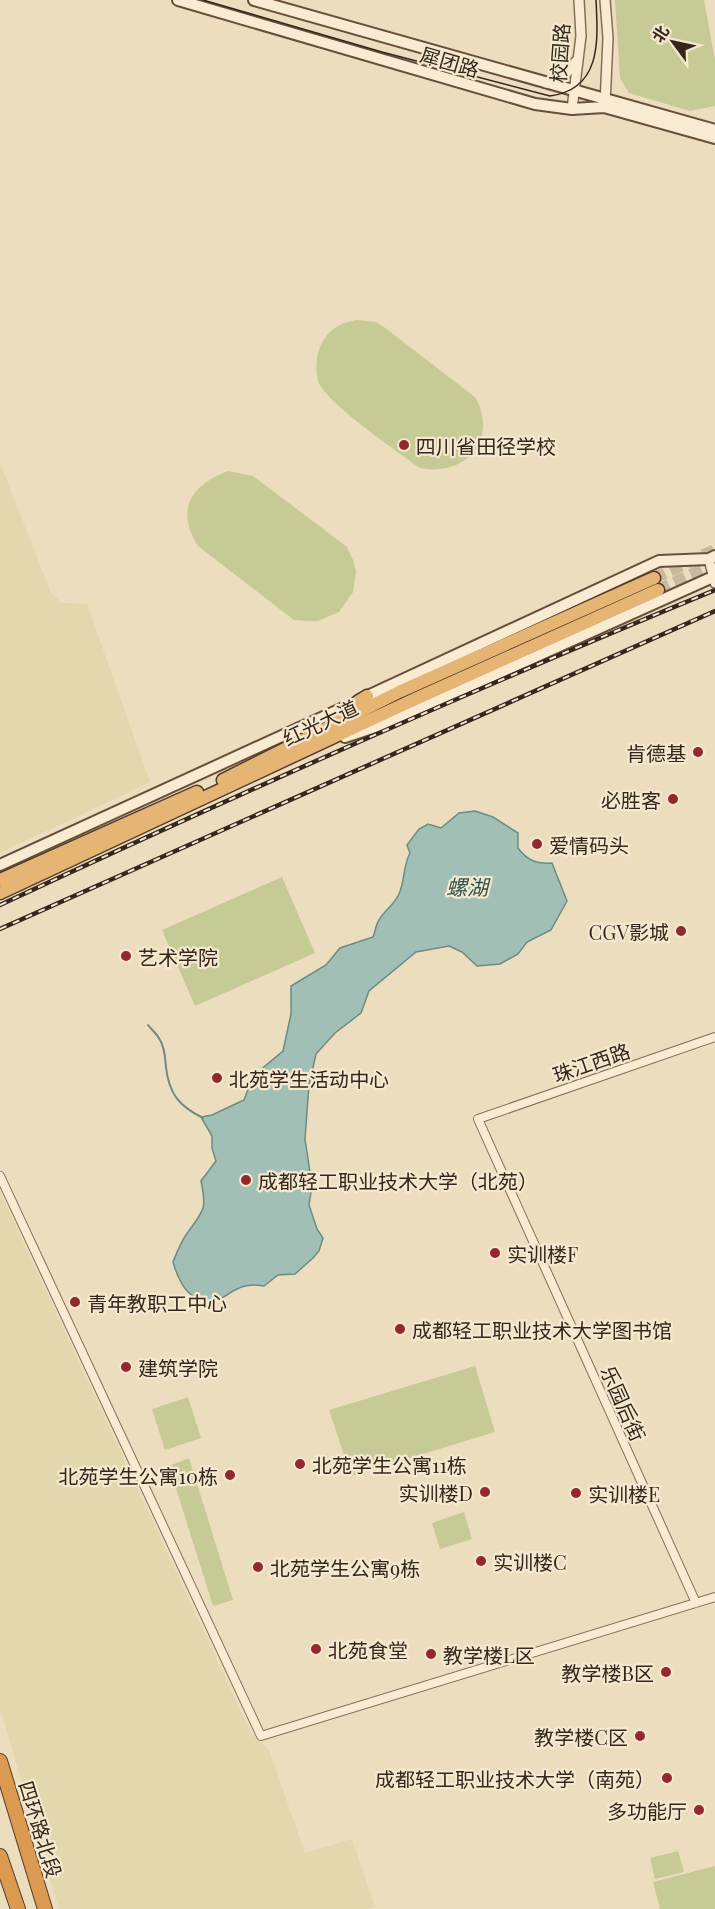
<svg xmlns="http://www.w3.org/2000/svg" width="715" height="1909" font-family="'Playfair Display','Noto Sans SC',serif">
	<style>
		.farmland { fill: #e2d7ad }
		.green { fill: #c6ca94 }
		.water { fill: #a2bfb5; stroke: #6a8c82; stroke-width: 1.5 }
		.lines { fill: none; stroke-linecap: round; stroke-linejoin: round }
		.stream { stroke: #6a8c82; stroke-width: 2 }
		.trunk-tunnel { stroke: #c8b99e; stroke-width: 12; stroke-dasharray: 12 6; stroke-linecap: butt }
		.minor-casing { stroke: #856e58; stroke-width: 10 }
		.tertiary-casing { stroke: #856e58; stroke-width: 12 }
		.secondary-casing { stroke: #674f3b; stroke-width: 14 }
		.trunk-casing { stroke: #523d2d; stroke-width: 15 }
		.motorway-casing { stroke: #523d2d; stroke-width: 16 }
		.minor { stroke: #f8ebd2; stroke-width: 8 }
		.tertiary { stroke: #f8ebd2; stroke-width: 9 }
		.secondary { stroke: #f8ebd2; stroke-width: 10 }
		.trunk { stroke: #e6b574; stroke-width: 12 }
		.motorway { stroke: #dc9950; stroke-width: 14 }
		.tram { stroke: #35271c; stroke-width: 1.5 }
		.rail-casing { stroke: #35271c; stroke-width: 4.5 }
		.rail { stroke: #f4e8cf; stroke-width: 2; stroke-dasharray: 7; stroke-linecap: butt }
		.poi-dot { fill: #93292f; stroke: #f4e8cf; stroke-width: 2 }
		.labels { text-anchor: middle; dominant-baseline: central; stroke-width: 4.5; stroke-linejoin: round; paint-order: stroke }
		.street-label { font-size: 20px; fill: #35271c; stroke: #f4e8cf }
		.poi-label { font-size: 20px; fill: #35271c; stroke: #f4e8cf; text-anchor: start }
		.water-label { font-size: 21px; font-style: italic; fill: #2c5450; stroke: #f4e8cf }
	</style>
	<rect width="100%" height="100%" fill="#edddbf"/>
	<path class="farmland" d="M0,463L51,593L62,603L87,604L150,782L0,853Z
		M0,1192L251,1733L269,1750L305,1853L352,1839L375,1907L365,1909H59L0,1708Z"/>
	<path class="green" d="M615,0H704L715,60V106L690,111L629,93L620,78Z
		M357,320L376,322L384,327L476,398C498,441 465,477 420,468C398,452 326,403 318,381C315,370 316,355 321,345C328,329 342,322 357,320Z
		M228,471L253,476L347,547L353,560L356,571L353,592L339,612L318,621H308L294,620L198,546C175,510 191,485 228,471Z
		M282,877L315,953L195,1006L162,930Z
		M475,1366L495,1432L351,1476L329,1410Z
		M188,1397L201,1438L165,1450L152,1409Z
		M189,1458L233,1600L213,1606L169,1466Z
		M464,1512L472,1539L440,1549L432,1523Z
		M678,1851L684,1872L655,1879L650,1858Z
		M715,1866V1909H660L653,1882Z"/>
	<path class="water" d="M475,811L493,817L518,833V848C528,861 536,864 552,863L567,901L551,930L527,942L518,954L500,964L477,966L462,952L449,946L416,952L369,991L361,1013L335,1033L316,1054L309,1085L305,1139L312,1186L309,1205L317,1229L323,1238L319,1251L313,1258L295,1274L278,1275L264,1286C251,1284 244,1285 233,1291C229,1293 225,1297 221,1298C192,1308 180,1286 173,1262C177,1252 181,1241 188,1232C204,1210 207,1209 201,1181L216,1161L212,1148V1136L201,1117L212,1115L244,1100L253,1076L283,1051L291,1014V986L326,965L340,948L373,937C375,932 376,924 379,920C384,911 394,905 399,894C405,880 403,866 410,853L407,845L419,829L428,824L441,828L459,813Z"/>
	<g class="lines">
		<path class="stream" d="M148,1025C152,1030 157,1034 160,1040C165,1048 165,1058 166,1067C169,1094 179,1106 203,1118"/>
		<path class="trunk-tunnel" d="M654,578L715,550
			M658,590L715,564"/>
		<defs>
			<path id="minor" d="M0,1176L261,1736L715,1597
				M696,1603L478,1119L715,1037"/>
			<path id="tertiary" d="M546,83L565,75L577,60
				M605,105L608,38L605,0
				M572,109L581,36L579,0
				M709,559L715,583"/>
			<path id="secondary" d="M178,0L535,104L572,109L604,107L715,138
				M254,0L715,130
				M359,700L659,561L709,559L715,556
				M345,737L390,722L715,576
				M0,865L343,708"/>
			<path id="trunk" d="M337,715L367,696
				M223,780L399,692L654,578
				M0,880L197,792
				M0,893L415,699L658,590"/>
			<path id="motorway" d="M0,1761L45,1909
				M0,1856L18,1909"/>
		</defs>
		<use href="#minor" class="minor-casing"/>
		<use href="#tertiary" class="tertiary-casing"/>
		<use href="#secondary" class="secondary-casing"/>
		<use href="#trunk" class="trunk-casing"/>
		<use href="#motorway" class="motorway-casing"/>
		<use href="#minor" class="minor"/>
		<use href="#tertiary" class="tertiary"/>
		<use href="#secondary" class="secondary"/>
		<use href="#trunk" class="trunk"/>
		<use href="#motorway" class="motorway"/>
		<path class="tram" d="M203,0L382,52L550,96C602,89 598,40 596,0"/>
		<defs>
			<path id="rail" d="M0,905C236,795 474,689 715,590
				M0,929L715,611"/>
		</defs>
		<use href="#rail" class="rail-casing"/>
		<use href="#rail" class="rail"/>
	</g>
	<g class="poi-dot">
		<circle cx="404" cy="445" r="6"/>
		<circle cx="698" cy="752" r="6"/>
		<circle cx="673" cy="799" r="6"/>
		<circle cx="537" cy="844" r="6"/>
		<circle cx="681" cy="931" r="6"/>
		<circle cx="126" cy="956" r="6"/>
		<circle cx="217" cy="1078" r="6"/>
		<circle cx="246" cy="1180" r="6"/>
		<circle cx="495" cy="1253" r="6"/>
		<circle cx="75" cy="1302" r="6"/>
		<circle cx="400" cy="1329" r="6"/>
		<circle cx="126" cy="1367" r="6"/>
		<circle cx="300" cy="1464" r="6"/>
		<circle cx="230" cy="1475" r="6"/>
		<circle cx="485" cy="1492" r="6"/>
		<circle cx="576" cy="1493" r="6"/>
		<circle cx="481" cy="1561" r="6"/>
		<circle cx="258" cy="1567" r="6"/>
		<circle cx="316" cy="1649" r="6"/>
		<circle cx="431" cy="1654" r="6"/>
		<circle cx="666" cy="1672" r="6"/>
		<circle cx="640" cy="1736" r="6"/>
		<circle cx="667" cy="1778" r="6"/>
		<circle cx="699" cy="1810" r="6"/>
	</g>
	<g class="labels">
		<g class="street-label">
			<text transform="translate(559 53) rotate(-86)">校园路</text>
			<text transform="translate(450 61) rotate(16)">犀团路</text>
			<text transform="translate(320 722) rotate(-25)">红光大道</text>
			<text transform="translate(591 1062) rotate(-19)">珠江西路</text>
			<text transform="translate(624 1403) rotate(66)">乐园后街</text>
			<text transform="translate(41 1829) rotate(73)">四环路北段</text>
		</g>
		<g class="poi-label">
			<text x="416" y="445">四川省田径学校</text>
			<text x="686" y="752" text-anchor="end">肯德基</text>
			<text x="661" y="799" text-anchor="end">必胜客</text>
			<text x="549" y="844">爱情码头</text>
			<text x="669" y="931" text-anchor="end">CGV影城</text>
			<text x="138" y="956">艺术学院</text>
			<text x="229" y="1078">北苑学生活动中心</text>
			<text x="258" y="1180">成都轻工职业技术大学（北苑）</text>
			<text x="507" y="1253">实训楼F</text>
			<text x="87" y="1302">青年教职工中心</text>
			<text x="412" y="1329">成都轻工职业技术大学图书馆</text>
			<text x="138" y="1367">建筑学院</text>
			<text x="312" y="1464">北苑学生公寓11栋</text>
			<text x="218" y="1475" text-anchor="end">北苑学生公寓10栋</text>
			<text x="473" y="1492" text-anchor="end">实训楼D</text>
			<text x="588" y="1493">实训楼E</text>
			<text x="493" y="1561">实训楼C</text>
			<text x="270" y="1567">北苑学生公寓9栋</text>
			<text x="328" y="1649">北苑食堂</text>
			<text x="443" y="1654">教学楼L区</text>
			<text x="654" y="1672" text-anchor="end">教学楼B区</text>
			<text x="628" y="1736" text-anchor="end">教学楼C区</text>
			<text x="655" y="1778" text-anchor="end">成都轻工职业技术大学（南苑）</text>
			<text x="687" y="1810" text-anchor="end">多功能厅</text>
		</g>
		<g class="water-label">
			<text x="467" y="886">螺湖</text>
		</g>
	</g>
	<g transform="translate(673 42) rotate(303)" stroke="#f4e8cf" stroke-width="4.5" paint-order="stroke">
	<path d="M0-4.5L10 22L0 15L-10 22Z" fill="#35271c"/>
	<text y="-9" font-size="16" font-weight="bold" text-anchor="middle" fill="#35271c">北</text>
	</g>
</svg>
